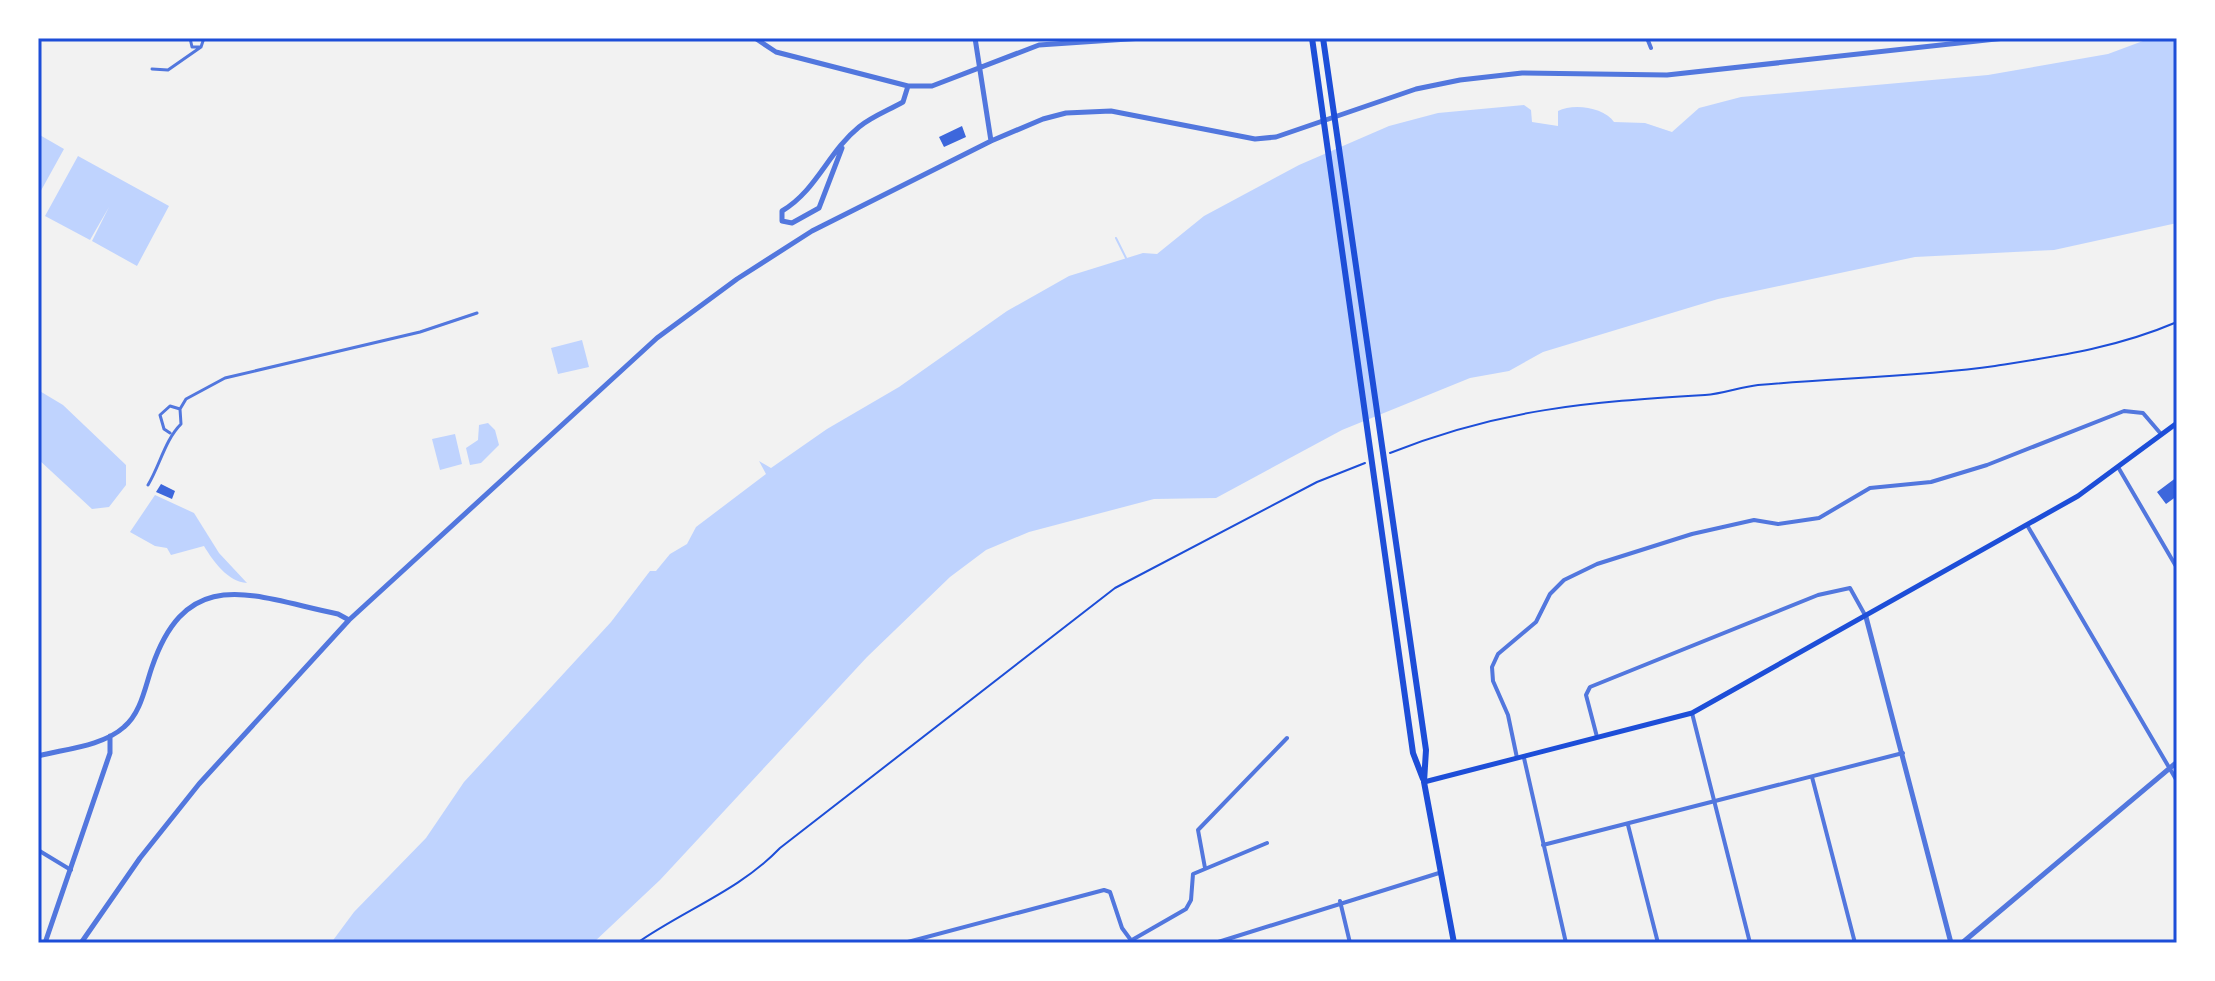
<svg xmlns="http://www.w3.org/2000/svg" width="2215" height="981" font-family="'Noto Sans',sans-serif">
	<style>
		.water { fill: #bfd3fe }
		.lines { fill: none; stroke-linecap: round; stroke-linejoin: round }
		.stream { stroke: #bfd3fe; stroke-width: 2 }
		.building { fill: #3d67dc }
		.path { stroke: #1d4ed8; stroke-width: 2 }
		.pedestrian { stroke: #5277de; stroke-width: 3 }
		.minor { stroke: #5277de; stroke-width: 4 }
		.tertiary { stroke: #5277de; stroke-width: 5 }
		.secondary { stroke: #1d4ed8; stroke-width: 5 }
		.primary { stroke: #1d4ed8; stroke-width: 6 }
		.neatline { fill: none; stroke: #1d4ed8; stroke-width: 3 }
	</style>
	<rect width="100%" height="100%" fill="#f2f2f2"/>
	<path class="water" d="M2151,38H2177V223L2054,250L1915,257L1718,299L1543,352L1509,371L1470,378L1342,430L1216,498L1154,499L1029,532L986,550L950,577L867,657L660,880L593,943H331L354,912L426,838L464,782L611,622L650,571H656L670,554L687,544L696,527L766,474L759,461L771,468L827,429L899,387L1007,311L1069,276L1143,253L1157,254L1204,216L1299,165L1389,126L1438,113L1524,105L1531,110L1532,122L1558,126V111C1573,103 1604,107 1614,122L1645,123L1672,132L1699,108L1741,97L1988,75L2108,54Z
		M38,134L64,149L38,196Z
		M78,156L169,206L137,266L92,241L109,207L90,240L45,216Z
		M582,340L589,367L558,374L551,348Z
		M38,390L63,405L126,465V485L109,507L92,509L38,459Z
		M488,423L495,430L499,445L481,463L470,465L466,448L478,440L479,425Z
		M455,434L462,464L440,470L432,439Z
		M155,495L194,513L219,553L247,583C228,582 213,561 204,546L171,555L167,548L155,546L130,532Z"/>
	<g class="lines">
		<path class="stream" d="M1116,238L1126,258"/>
	</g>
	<path class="building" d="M962,126L966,137L944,147L939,137Z
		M2177,477V496L2166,504L2157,492Z
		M161,484L175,491L172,499L156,492Z"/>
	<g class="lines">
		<path class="path" d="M1390,453C1500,409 1588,402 1705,395C1723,394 1740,387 1758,385C1838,378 1916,377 1995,366C2059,356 2116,348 2177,322
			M637,943C684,910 740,890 780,848L1115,588L1317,482L1365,463"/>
		<path class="pedestrian" d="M190,38L192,47H201
			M152,69L168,70L201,47L204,38
			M170,433L164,429L160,415L170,406L180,409
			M148,485C160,465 165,440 181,424L180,409L186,399L225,378L420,332L477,313"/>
		<path class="minor" d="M1647,38L1651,48
			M2118,467L2177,568
			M2027,525L2177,781
			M1692,713L1750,943
			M1597,737L1586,695L1590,687L1818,595L1850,588L1865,615
			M1517,758L1508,715L1493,681L1492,667L1498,654L1536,622L1550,594L1564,580L1597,564L1692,534L1754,520L1778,524L1819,518L1870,488L1931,482L1987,465L2124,411L2143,413L2161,434
			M1524,758L1566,943
			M1812,777L1855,943
			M1628,825L1658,943
			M1543,845L1903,753
			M38,850L71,870
			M1205,868L1198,830L1287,738
			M1340,901L1350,943
			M1132,940L1186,909L1191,900L1193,874L1267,843
			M904,943L1104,890L1110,892L1122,928L1133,943
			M1215,943L1439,873"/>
		<path class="tertiary" d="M755,38L776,52L908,86H932L1039,45L1143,38
			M975,38L991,141
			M842,148L819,208L792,223L782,221V211C817,190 828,152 859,127C871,117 889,110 903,102L908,86
			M1866,617L1951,943
			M38,756C65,749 103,746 124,727C141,713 145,687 152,667C188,562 254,597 338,614L349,620
			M45,943L110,753V736
			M81,943L140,858L199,784L349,620L657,338L737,279L812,231L991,141L1043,119L1066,113L1111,111L1255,139L1276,137L1416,89L1460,80L1522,73L1667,75L2005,38
			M1962,943L2177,762"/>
		<path class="secondary" d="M1424,782L1692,713L2078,496L2177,423"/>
		<path class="primary" d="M1312,38L1413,753L1423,779
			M1323,38L1426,750L1424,782L1454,943"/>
	</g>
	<rect width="2215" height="981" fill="none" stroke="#ffffff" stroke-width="80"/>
	<rect x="40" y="40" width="2135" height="901" class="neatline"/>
</svg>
